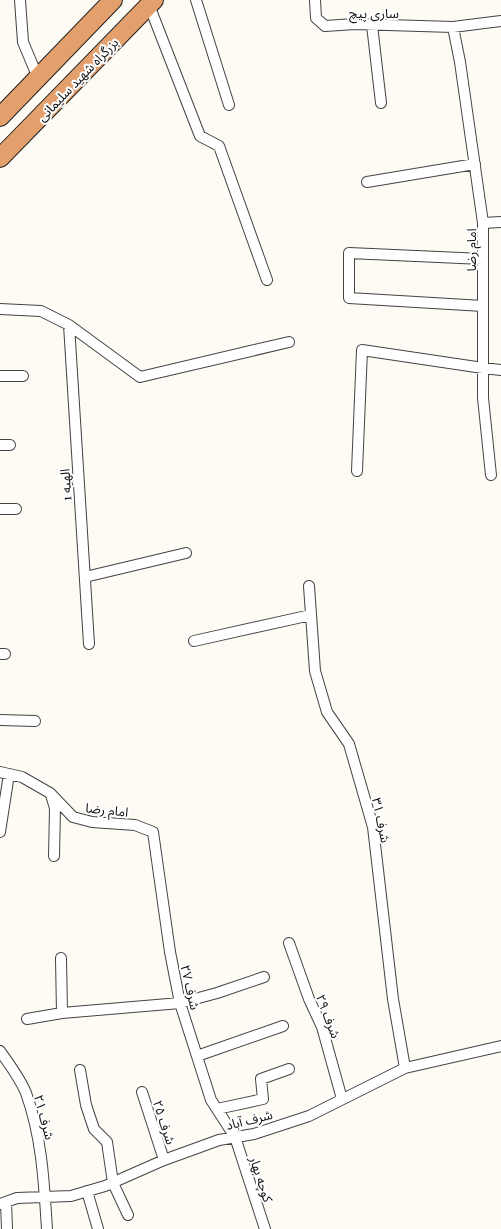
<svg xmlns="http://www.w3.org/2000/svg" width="501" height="1229" font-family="'Playfair Display','Noto Sans Arabic',serif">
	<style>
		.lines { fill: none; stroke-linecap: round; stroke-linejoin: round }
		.street-casing { stroke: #434343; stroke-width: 12 }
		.highway-casing { stroke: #212121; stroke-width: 20 }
		.street { stroke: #fff; stroke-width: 10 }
		.highway { stroke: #e3a06d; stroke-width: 18 }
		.labels { text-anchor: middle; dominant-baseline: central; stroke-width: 4; stroke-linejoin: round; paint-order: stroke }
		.street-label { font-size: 13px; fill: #101010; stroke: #fff }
	</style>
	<rect width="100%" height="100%" fill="#fefbf4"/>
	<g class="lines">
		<defs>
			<path id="street" d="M20,0L23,42L38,78
				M196,0L229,105
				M315,0L316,18L325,26L355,24L453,27L501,21
				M149,5L200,136L219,146L267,280
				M372,25L381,103
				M453,27L460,62L483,223V398L491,475
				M367,182L475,164
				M483,223L501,222
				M483,259L349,253V298L483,306
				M0,309L41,311L69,325L140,377L289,342
				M69,325L89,644
				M0,376H23
				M0,445H10
				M357,471L362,350L483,368L501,370
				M0,509H16
				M85,577L186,553
				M309,586L315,671L327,712L349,744L373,827L393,999L405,1068
				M194,641L311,615
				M0,654H5
				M0,720L35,721
				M0,772L22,777L50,793L73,817L92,822L135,825L153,832L170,952L180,1003L211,1100L235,1137L265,1229
				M51,795L55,808L54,856
				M0,832L9,774
				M289,943L309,999L322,1027L342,1099
				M61,958L62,1013
				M27,1019L62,1013L180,1003L217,993L264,977
				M0,1051C9,1064 20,1078 26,1093C42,1137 44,1183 47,1229
				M197,1056L283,1026
				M80,1070L86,1105L94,1129L107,1142L113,1183L128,1215
				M142,1092L164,1160
				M217,1109L263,1099L261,1079L289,1069
				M87,1191L98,1229
				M6,1202L7,1229
				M0,1204L17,1198L71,1196L105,1186L164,1160L219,1140L254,1134L309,1116L405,1068L501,1046"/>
			<path id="highway" d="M0,117L113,0
				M0,158L154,0"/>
		</defs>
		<use href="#street" class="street-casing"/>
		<use href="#highway" class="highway-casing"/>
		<use href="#street" class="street"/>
		<use href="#highway" class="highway"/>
	</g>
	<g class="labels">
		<g class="street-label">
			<text x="374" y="12">ساری پیچ</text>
			<text transform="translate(77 79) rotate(-46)">بزرگراه شهید سلیمانی</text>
			<text transform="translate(470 250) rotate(-90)">امام رضا</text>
			<text transform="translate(65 485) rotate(-94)">الهیه 1</text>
			<text transform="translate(107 809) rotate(6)">امام رضا</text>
			<text transform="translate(382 820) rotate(78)">شرف ۳۱</text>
			<text transform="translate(191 987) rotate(77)">شرف ۲۷</text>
			<text transform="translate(329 1016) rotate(69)">شرف ۲۹</text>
			<text transform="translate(45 1117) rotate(75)">شرف ۲۱</text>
			<text transform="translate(249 1119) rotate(-14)">شرف آباد</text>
			<text transform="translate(165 1122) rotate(72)">شرف ۲۵</text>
			<text transform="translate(262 1179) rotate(72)">کوچه بهار</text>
		</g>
	</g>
</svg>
